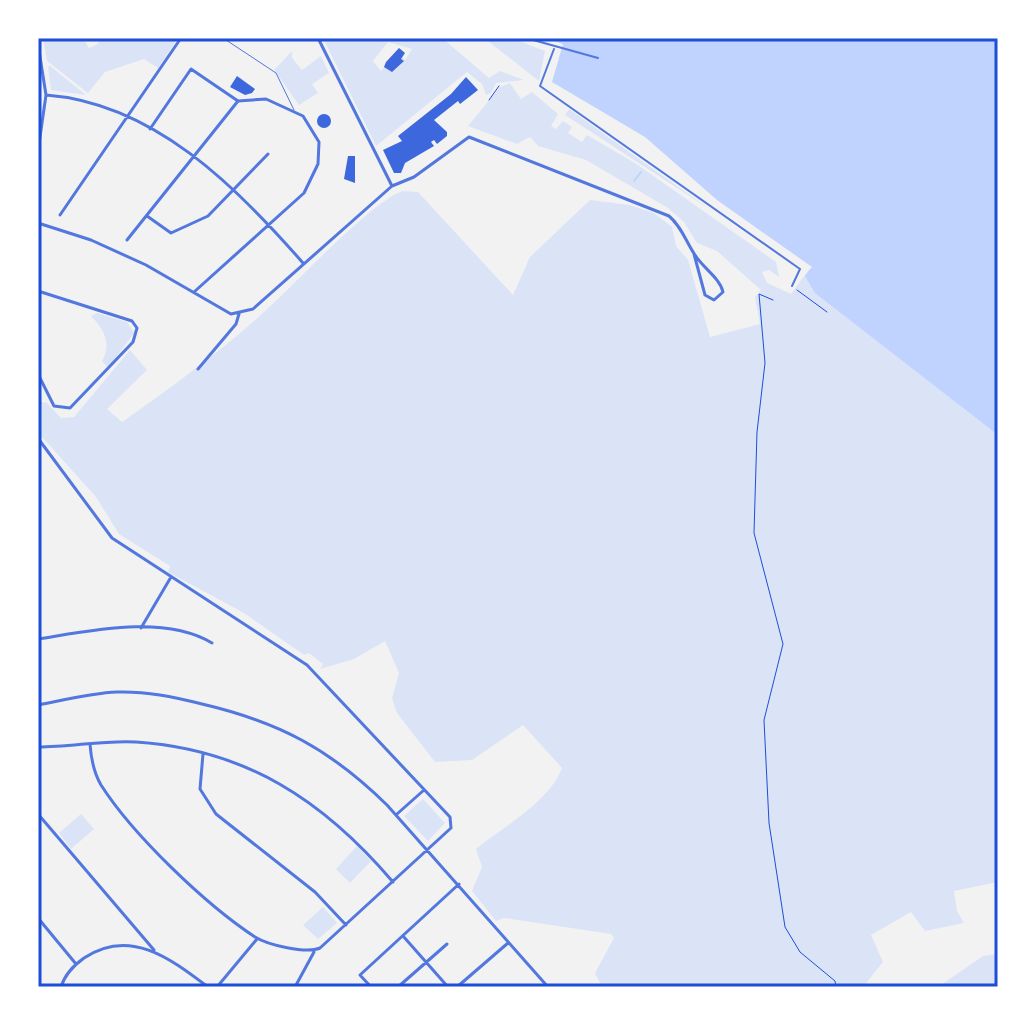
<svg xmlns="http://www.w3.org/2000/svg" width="1036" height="1025" font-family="'Varela Round',sans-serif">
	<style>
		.green { fill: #dbe4f7; fill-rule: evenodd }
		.water { fill: #bfd3fe }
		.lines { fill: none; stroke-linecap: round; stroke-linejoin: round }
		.stream { stroke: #bfd3fe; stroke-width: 2 }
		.building { fill: #3d67dc }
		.path { stroke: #1d4ed8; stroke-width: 1 }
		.service { stroke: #5277de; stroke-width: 1 }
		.pedestrian { stroke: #5277de; stroke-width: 2 }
		.minor { stroke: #5277de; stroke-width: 3 }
		.neatline { fill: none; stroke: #1d4ed8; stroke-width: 3 }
	</style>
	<rect width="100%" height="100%" fill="#f2f2f2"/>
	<path class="green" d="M43,38H83L89,48L98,44L99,38H178L158,68L144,59L105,72L88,93L47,61Z
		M323,38H442L489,78L500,71L524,80L496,83L491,93L486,95L482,84L467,72L376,146ZM388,42L412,49L405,60L402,57L405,53L399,48L381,71L373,61Z
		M484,38H511L545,51L539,81Z
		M292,51V58L302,70L321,56L329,73L312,84L318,93L299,105L274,70Z
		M48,66H50L86,95L51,90Z
		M510,83L521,99L532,92L558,114L551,126L556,129L563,121L572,127L568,133L582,142L587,135L635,163L776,262L779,277L769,270L762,272L767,283L791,294L810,268L851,308L998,415V882L954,891L957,911L964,923L925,931L911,912L871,935L883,962L863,987H602L595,973L614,938L611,934L504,918L496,921L472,891L482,867L476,849C503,827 550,801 562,768L523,725L472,760L435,762L397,713L392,698L399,673L385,641L354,659L320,669L323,664L309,653L304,655L244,613L168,572L170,566L119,534L96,497L43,438L38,437V405L46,402L61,418L74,417L130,350L147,370L107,409L122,422C177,383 234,342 282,295C305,273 377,198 403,191L418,192L513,295L530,257L590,200L630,205L654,213L672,227L676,246L688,260L710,337L760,324L755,297L761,290L717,251L697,243L684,222L668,208L586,160L538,146L530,137L517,144L468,126L500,87Z
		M569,109L711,210L565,115Z
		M97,313L127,322L134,333L108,368L102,361C112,344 104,329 91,316Z
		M423,799L445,823L428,841L404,816Z
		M81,814L94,829L71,849L59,833Z
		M357,846L371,861L350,883L336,869Z
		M323,907L337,923L318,939L303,925Z
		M998,954V987H938L983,956Z"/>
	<path class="water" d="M546,38H998V435L815,293L805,276L812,267L717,200L645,137L552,82L563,44Z"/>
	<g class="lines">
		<path class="stream" d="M634,181L641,172"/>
	</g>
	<path class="building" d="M399,48L405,53L401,59L404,61L392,72L384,67L386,62Z
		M237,76L255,89L252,93L245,95L230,87Z
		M466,77L478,90L460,104L458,101L434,120L447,132V136L437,144L434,140L431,142L434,146L405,163L401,173H394L383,150L402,141L398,136L451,94Z
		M317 121a7 7 0 1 1 14 0a7 7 0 1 1-14 0Z
		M348,156H355V183L344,179Z"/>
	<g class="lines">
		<path class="path" d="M489,100L499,86
			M797,290L827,312
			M773,300L759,294L765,363L757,432L754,533L783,644L764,720L769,823L785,927L800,952L835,981L836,987"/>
		<path class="service" d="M223,38L276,73L294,110
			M38,497L41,502L38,504"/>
		<path class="pedestrian" d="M526,38L598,58
			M554,49L540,86L800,269L792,286"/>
		<path class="minor" d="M318,38L392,186
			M38,44L46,95L38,151
			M46,95C153,103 236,186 303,263
			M150,129L191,69L238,101
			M60,215L181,38
			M147,216L171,233L208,216L268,154
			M38,223L91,240L146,265L231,314L253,309L392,186L414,177L469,137L669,216C682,227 686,242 695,255C703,268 720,278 723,292L714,300L705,295L694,254
			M127,240L238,101L266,99L303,116L319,142L318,164L304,193L194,292
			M38,291L132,321L137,328L133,342L70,408L54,406L38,374
			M198,369L236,324L239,314
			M38,398L40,403
			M40,441L112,538L307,665L450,817L451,828L320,948C306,954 268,945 255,937C205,904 133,835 101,785C94,773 91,758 90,744
			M141,628L171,577
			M38,639C89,631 164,614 212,643
			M38,705C64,700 91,693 117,692C146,691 174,697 202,704C279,722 330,749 387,805L548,987
			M38,747C71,747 104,740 136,742C246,749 324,801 393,882
			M203,754L200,789L216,814L315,892L346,925
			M38,814L154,950
			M397,814L424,790
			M38,918L76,964
			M403,936L448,987
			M61,987C65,974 73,966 84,958C130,927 171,959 208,987
			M217,987L257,939
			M295,987L314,952
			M371,987L360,975L459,884
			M398,987L447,944
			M457,987L508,943"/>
	</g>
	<rect width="1036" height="1025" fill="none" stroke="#ffffff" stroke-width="80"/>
	<rect x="40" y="40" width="956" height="945" class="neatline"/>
</svg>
